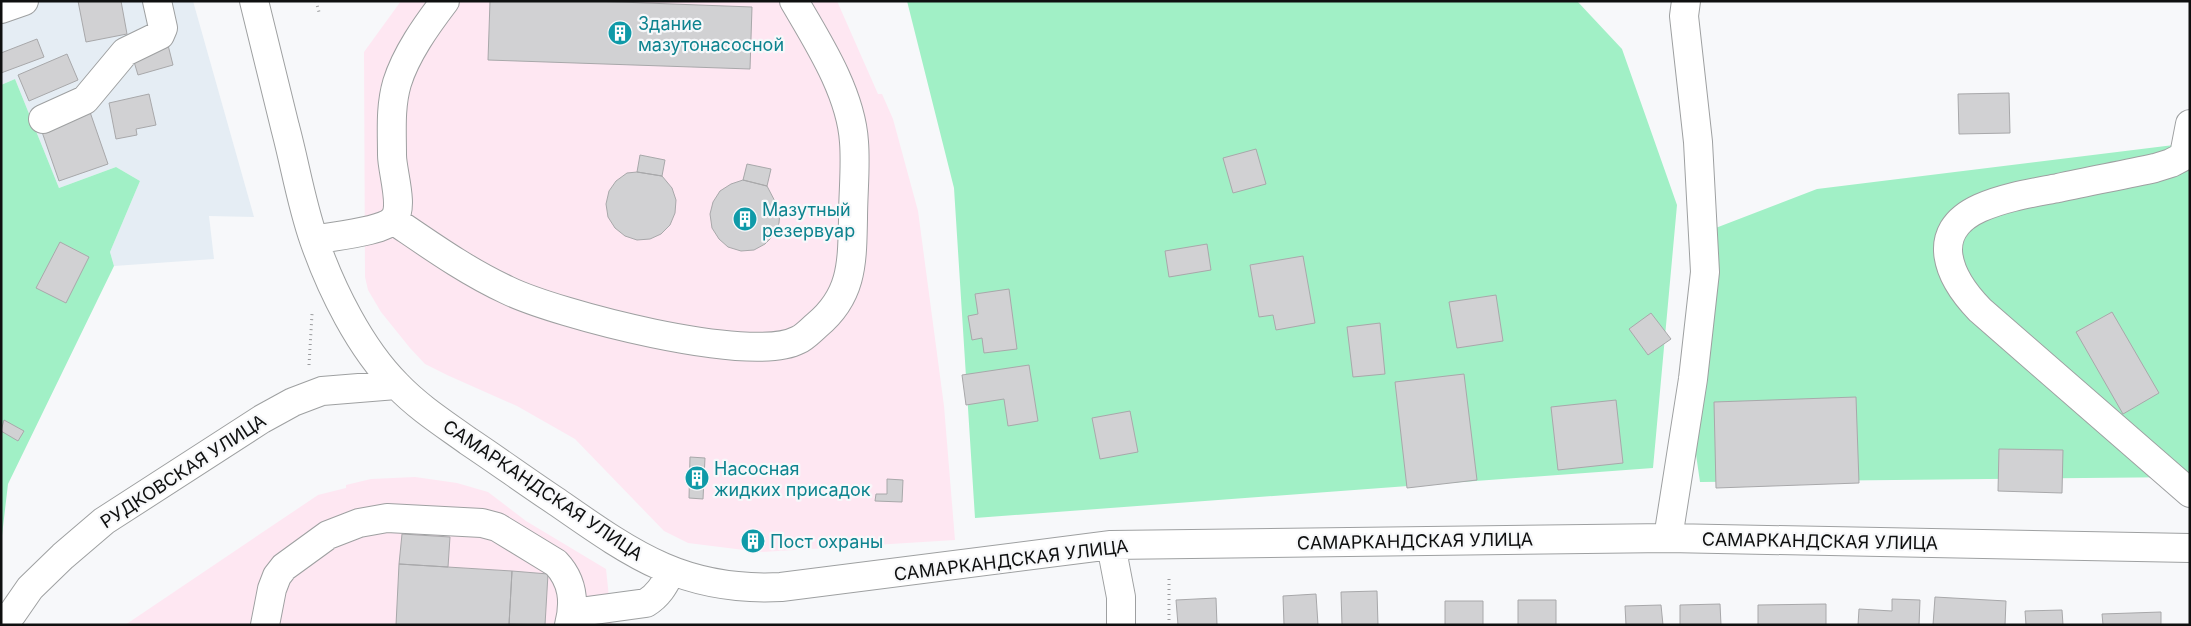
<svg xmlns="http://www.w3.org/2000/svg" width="2191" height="626" font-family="Inter,sans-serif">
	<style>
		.built { fill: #e5edf4 }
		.industrial { fill: #fee7f2 }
		.green { fill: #a1f0c6 }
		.building { fill: #d1d1d3; stroke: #a8a8aa }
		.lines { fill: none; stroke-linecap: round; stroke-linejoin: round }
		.minor-casing { stroke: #9ea0a1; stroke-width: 30 }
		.path { stroke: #9b9c9e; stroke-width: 3; stroke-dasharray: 1 4; stroke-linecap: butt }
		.minor { stroke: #fff; stroke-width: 28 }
		.labels { text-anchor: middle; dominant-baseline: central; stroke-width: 4.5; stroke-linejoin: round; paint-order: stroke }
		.culture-label { font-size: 18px; fill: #0d838f; stroke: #f7f8fa; text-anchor: start }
		.street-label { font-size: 18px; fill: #0f1010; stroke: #f7f8fa }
	</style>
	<rect width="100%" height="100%" fill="#f7f8fa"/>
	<path class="built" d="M1,1H193L254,217L209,216L214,259L114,266L110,252L140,181L116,167L59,188L15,79L1,85Z"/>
	<path class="industrial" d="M401,1H837L878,94H882L893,119L918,211L944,406L955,540L760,552L688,543L664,531L575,439L517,406L447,375L425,364L410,348L381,312L368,290L365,277L364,52Z
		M415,477L457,483L488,492L526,521L606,569L612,625H125L318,495L346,488V485L371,479Z"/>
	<path class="green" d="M907,1H1577L1622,49L1677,205L1653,468L975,518L954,188Z
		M15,79L59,188L116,167L140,181L110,252L114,266L8,484L1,544V85Z
		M2190,143V477L1700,482L1686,386L1713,229L1817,189Z"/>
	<path class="building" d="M78,1H121L127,34L86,42Z
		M490,1H593L752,7L750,69L488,60Z
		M37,39L44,57L1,73V53Z
		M168,45L173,65L138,75L132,55Z
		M67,54L78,80L29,101L18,75Z
		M2009,93L2010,133L1959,134L1958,94Z
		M149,94L156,125L136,129L137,135L116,139L109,103Z
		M90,112L108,164L59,181L41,129Z
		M1256,149L1266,184L1233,193L1223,158Z
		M640,155L665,160L662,176L637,172Z
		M747,164L771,169L767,186L743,180Z
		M637,172L662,176L672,188L676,200L675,213L670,225L661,234L650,239L637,240L625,236L615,228L608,217L606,204L609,191L616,181L627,173Z
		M743,180L767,186L780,211L779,223L774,235L765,244L754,250L741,251L728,247L719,239L712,228L710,214L713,202L720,191L731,184Z
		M60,242L89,257L66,303L36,288Z
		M1207,244L1211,270L1169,277L1165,251Z
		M1303,256L1315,323L1276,330L1273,315L1259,317L1250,265Z
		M1009,289L1017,349L984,353L982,338L972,340L968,316L978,314L975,294Z
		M1496,295L1503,341L1457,348L1449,302Z
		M2112,312L2159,393L2123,414L2076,332Z
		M1651,313L1671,339L1648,355L1629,329Z
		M1380,323L1385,374L1353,377L1347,327Z
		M1029,365L1038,421L1008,426L1004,399L966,405L962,375Z
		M1464,374L1477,480L1407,488L1395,382Z
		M1856,397L1859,483L1716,488L1714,402Z
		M1616,400L1623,463L1558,470L1551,407Z
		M1130,411L1138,452L1100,459L1092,418Z
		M4,420L24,431L18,441L1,431Z
		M1999,449L2063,450L2062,493L1998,491Z
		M690,457L705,458L703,499L689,498Z
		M887,479L903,480L902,502L875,501L876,494H887Z
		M746,533L762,534L761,550L745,549Z
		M402,534L450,537L448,567L399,564Z
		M399,564L512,571L509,625H396Z
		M512,571L548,574L545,625L509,624Z
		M1377,591L1378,625H1342L1341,592Z
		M1316,594L1318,625H1284L1283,596Z
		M1935,597L2006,601L2005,625H1933Z
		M1216,598L1217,625H1178L1176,600Z
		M1892,599L1920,600L1919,625H1858L1859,609L1892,611Z
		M1518,600H1556V625H1518Z
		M1445,601H1483V625H1445Z
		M1720,604L1721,625H1680V605Z
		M1826,604V625H1758V605Z
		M1661,605L1663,625H1626L1625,606Z
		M2062,610L2063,625H2026L2025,611Z
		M2161,612V625H2103L2102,614Z"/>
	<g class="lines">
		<defs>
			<path id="minor" d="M254,1C264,43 275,85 285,127C295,164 301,203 314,240C331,289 360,348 397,385C418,407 443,423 468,441C498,461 527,482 557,502C633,555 684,592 781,587L1111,545L1668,538L2190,548
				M1,9L24,1
				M43,119L85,100L125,52L160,35L163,28L157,1
				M2190,153L2171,163L2155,168C2123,175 2090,181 2058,188C2032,193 2005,197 1980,208C1927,232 1949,278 1980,310L2190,493
				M2184,155L2190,124
				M393,220C430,245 466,271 507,290C556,314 751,365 798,340C805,337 811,330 817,325C853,295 852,262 853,219C853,193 856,167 854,142C851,93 818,42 794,1
				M314,240C332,236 383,232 394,219C404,206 392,171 392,155C392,131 390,107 397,83C406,54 426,26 445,1
				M1668,538L1693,379L1705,272L1698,142L1684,16L1686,1
				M1111,545L1121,597V625
				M572,613L646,603C659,595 664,585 671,572
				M1,619L12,614L30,588L63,556L104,521L262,419L293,402L322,391L396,385
				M265,625L272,589L277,576L284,567L328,535L359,523L387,518L482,523L497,527L556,563C573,581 575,602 569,625"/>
		</defs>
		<use href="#minor" class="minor-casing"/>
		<path class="path" d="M316,1L319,12
			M309,365L312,314
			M1169,625V579"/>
		<use href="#minor" class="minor"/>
	</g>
	<defs>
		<symbol id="building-disc" viewBox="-11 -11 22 22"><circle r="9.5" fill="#0f9aa8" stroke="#f7f8fa"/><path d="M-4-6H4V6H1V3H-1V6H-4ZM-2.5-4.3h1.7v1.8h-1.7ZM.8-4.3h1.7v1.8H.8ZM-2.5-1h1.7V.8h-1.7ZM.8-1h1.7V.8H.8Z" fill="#fff"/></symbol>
	</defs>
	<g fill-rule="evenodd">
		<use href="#building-disc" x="606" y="19" width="28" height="28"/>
		<use href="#building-disc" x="731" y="205" width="28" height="28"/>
		<use href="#building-disc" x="683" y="464" width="28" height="28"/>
		<use href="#building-disc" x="739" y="527" width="28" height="28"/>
	</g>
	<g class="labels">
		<g class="culture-label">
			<text x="638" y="23">Здание<tspan x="638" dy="21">мазутонасосной</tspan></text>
			<text x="762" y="209">Мазутный<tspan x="762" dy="21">резервуар</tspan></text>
			<text x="714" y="468">Насосная<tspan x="714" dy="21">жидких присадок</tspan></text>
			<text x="770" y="541">Пост охраны</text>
		</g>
		<g class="street-label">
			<text transform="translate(183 471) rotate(-33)">РУДКОВСКАЯ УЛИЦА</text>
			<text transform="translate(543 490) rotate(34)">САМАРКАНДСКАЯ УЛИЦА</text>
			<text transform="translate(1415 541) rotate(-1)">САМАРКАНДСКАЯ УЛИЦА</text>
			<text transform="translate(1820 541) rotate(1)">САМАРКАНДСКАЯ УЛИЦА</text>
			<text transform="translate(1011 560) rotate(-7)">САМАРКАНДСКАЯ УЛИЦА</text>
		</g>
	</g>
	<rect width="2191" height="626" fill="none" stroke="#0f1010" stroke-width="5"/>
</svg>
